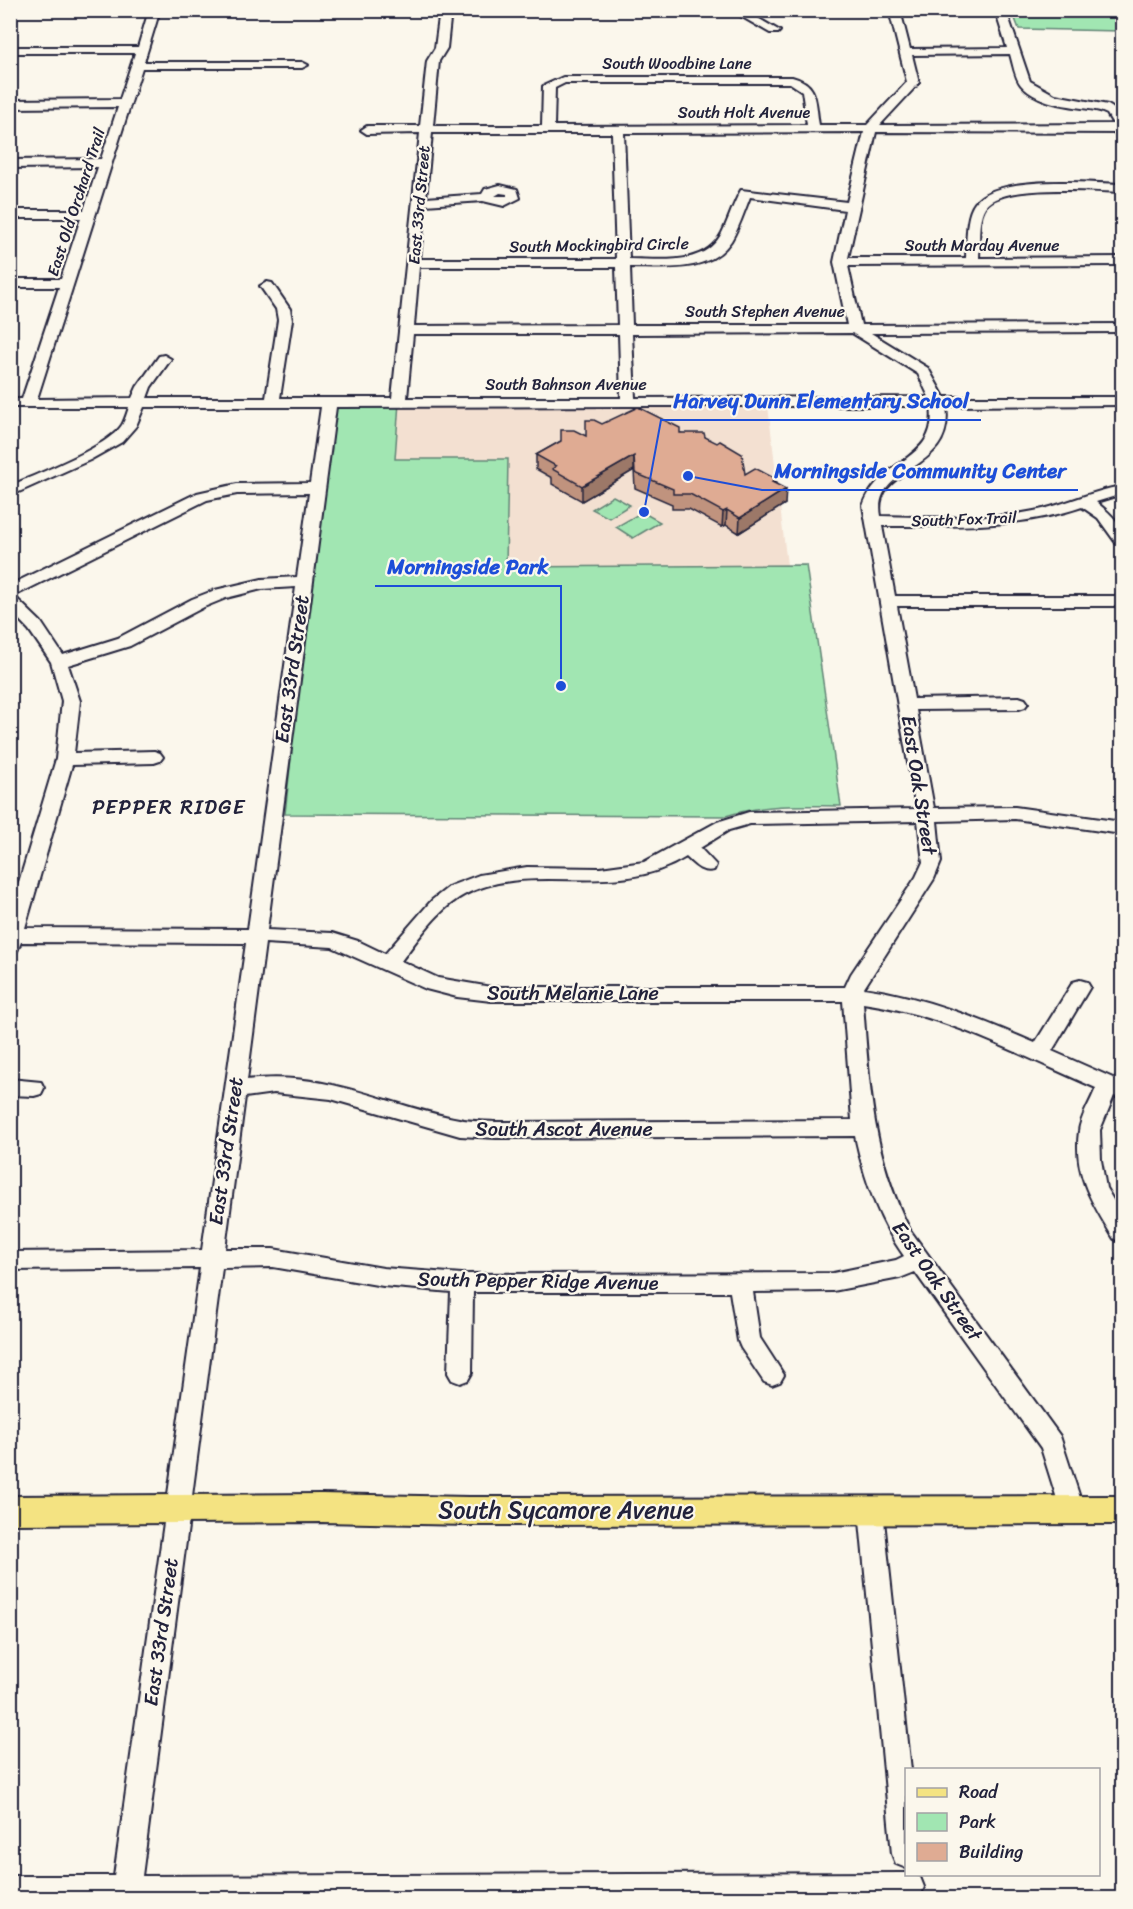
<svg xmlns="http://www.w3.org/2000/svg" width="1133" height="1909" font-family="Sriracha,sans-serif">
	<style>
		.built { fill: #f3e0d1 }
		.green { fill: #a1e6b2; stroke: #628476; stroke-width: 1.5 }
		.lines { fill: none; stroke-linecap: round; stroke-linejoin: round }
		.minor-casing { stroke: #22223b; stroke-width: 4 }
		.major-casing { stroke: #22223b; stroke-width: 4 }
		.minor { fill: #fbf7ec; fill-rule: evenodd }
		.major { fill: #f4e382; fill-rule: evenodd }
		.wall { fill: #c0937e; stroke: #22223b; stroke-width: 1.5 }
		.shaded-wall { fill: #9c7867; stroke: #22223b; stroke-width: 1.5 }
		.building { fill: #dfab93; stroke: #22223b; stroke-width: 1.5 }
		.labels { text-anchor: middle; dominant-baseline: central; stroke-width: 4.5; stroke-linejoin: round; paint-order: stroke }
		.far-street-label { font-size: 16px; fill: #22223b; stroke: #fbf7ec }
		.street-label { font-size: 20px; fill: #22223b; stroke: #fbf7ec }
		.neighbourhood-label { font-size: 21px; letter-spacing: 1.5px; fill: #22223b; stroke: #fbf7ec }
		.near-street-label { font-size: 24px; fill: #22223b; stroke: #fbf7ec }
		.leader { fill: none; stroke: #1d4ed8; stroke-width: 2 }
		.callout-dot { fill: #1d4ed8; stroke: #fbf7ec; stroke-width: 2 }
		.callout-label { font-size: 21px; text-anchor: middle; font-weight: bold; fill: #1d4ed8; stroke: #fbf7ec; stroke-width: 4.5; stroke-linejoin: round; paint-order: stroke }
	</style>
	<rect width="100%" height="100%" fill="#fbf7ec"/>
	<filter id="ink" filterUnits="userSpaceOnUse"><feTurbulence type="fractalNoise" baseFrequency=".0167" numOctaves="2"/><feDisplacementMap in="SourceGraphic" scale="12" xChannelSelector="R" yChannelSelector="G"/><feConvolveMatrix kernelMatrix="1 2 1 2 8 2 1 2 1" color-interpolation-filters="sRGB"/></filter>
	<g filter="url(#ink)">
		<path class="built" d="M768,406L787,565L506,567L394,459L398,407Z"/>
		<path class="green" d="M1012,11H1122V31L1019,29Z
			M399,402L395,459H508L506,567L806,565L841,806C802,806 764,803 726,816L285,814L329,403Z
			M613,496L630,505L609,518L592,509Z
			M642,512L660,522L633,538L616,527Z"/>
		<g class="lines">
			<defs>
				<path id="minor" d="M149,10H160L144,62H302L308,65L302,68H142L37,399L132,398L137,387L159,356L164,355L171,359L151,387L147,398H266L278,320L276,309L260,286L267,282L272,283L290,309L292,320L280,398H392L420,133L367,134L361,130L367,126H420L427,61L435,48L440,10H451L447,48L439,61L433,126H542L543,86L563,77H792C819,84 815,101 819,125H867L907,82L889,10H900L910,49L1007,48L995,10H1006L1030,81L1055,95L1108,105C1120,112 1123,120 1122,133L876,132L848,258H966C967,242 965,216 975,203C997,174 1088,183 1122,184V192C1095,191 1001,183 985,207C977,219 980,243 979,258L1122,257V265L848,266L861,325L1122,324V332L871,333L928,368L944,397H1122V405L946,406C956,474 871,464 881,516C932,517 984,521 1034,511C1065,505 1091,491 1122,486V494L1096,502C1111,514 1124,524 1122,545L1116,543L1098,518L1082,507C1016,529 951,526 882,526L895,596H1122V606H897L914,699L1019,697L1025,699L1028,703L1025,707L1019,709L916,710L934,808L1015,807L1122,822V834L1015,819L937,821L941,862L934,879L864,988C924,997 980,1019 1035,1043L1073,982L1080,980L1087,982L1090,987L1052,1051L1122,1082V1099L1114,1096L1100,1130L1101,1160L1106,1188L1122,1215V1242L1114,1239C1093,1204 1073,1175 1079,1131C1080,1118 1091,1101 1096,1088C1020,1055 946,1015 863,1003C869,1084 872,1155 910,1230L1060,1436L1084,1510L1081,1518L1072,1521L1063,1518L1041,1448L915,1272L900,1278L833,1291L753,1292L760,1338L784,1375L780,1382L772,1385L764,1382L741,1348L738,1341L730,1292H473L472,1373L468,1380L460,1383L452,1380L448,1373L451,1292L383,1286L273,1267L222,1268L142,1876L906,1873L920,1877L924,1887L920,1897L916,1898H10V1876H114L200,1268L10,1270V1252L202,1250L246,943L21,942L17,951L10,953V912L56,759L62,701L51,662L29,630L10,610V585L197,493L237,484L310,483L321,407H144L136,426L122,442L90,460L10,496V486C37,474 108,447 122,425C125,420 127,413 129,407H10V399H22L59,287H10V279H61L81,218H10V210H84L98,167L10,168V160L101,159L118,107L10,108V100L120,99L135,53H10V47H138ZM1010,54C1013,64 1015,78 1021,85C1039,106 1076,106 1100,111L1107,114L1113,124L880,125L919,83L912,55ZM565,83H790L802,91L807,125L554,126L555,88ZM864,132L847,202L741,190C733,204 729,219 722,233C704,267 661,259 629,259L624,133ZM432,133H612L616,259H420L425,205L483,201L504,206L520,198L517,189L500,185L485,189L482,194L426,198ZM500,193L507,194V196H495ZM750,197L845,210L834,262L847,325H632L630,267C664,267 709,274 731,241C739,228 744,212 750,197ZM419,267H616L618,325L414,326ZM852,333L918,374L929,397L635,398L632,334ZM413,334H619L621,398H407ZM628,406H931C939,462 881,456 863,506L916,809L749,812L717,822L644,862L600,868L527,867L479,875L450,886L432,900L385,954L358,941L332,933L267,930L336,407ZM309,493L297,577L262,579L215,590L192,599L118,638L63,655L41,622L14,596L207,500L237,494ZM296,587L248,929L25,928L72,765L154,763L160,761L163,757L160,753L154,751L74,753L80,701L68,665L130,646L204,607L226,598L262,589ZM918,821L923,862L916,877L851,974L845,987H491L438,978L401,961C419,938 438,909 464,895C533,859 614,902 686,857C695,865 701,873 714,870L716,865L700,848L729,830L750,824ZM265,943L332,947L426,989L457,997L491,1001H843L852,1120L496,1122C484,1121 471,1122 459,1119C383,1105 328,1070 247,1080ZM274,1093L331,1099L460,1136L496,1138L855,1136C864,1178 879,1221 904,1256L896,1260L833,1273L462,1274L383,1268L273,1249H225L245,1097Z
					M730,10H744L780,31L778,33H770Z
					M10,1079L41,1082L44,1088L41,1094L34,1096L10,1095Z
					M871,1500L880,1503L883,1511L911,1770H906V1868L896,1864L892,1854L859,1511L862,1503Z"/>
				<path id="major" d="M322,1494L468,1497L1122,1496V1524L468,1525L322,1522L10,1524V1496Z"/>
			</defs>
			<use href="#minor" class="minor-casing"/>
			<use href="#major" class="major-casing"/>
			<use href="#minor" class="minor"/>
			<use href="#major" class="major"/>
		</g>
		<path class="wall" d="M602,424L680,433L705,437L745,474L776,483L785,504L739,533L726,525L722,527L689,509H672V504L635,488L634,470L582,501L552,484V478L536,469V455L561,441L586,436Z"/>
		<path class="shaded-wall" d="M634,456V470L582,501V486Z
			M786,489L785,504L739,533L740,518Z
			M727,510L726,525L722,527L723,512Z"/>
		<path class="building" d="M638,407L680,428V433H704L705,437L717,443L720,441L742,454L745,474L755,468L776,479L772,482L786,489L740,518L727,510L723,512L690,494H673V489L635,473L634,456L582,486L552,469L556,466L536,455L561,441V430H574L586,436V420H594L602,424Z"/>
	</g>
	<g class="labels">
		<g class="far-street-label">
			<text x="677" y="63">South Woodbine Lane</text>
			<text x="744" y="112">South Holt Avenue</text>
			<text transform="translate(76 202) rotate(-72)">East Old Orchard Trail</text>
			<text transform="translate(419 205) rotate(-85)">East 33rd Street</text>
			<text transform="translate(599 245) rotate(-1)">South Mockingbird Circle</text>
			<text x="982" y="245">South Marday Avenue</text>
			<text x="765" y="311">South Stephen Avenue</text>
			<text x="566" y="384">South Bahnson Avenue</text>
			<text transform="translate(964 519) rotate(-2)">South Fox Trail</text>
		</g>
		<g class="street-label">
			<text transform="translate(292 669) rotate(-82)">East 33rd Street</text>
			<text transform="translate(919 785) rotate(81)">East Oak Street</text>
			<text x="573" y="993">South Melanie Lane</text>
			<text x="564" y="1129">South Ascot Avenue</text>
			<text transform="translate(226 1151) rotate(-82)">East 33rd Street</text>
			<text transform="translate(538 1281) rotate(1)">South Pepper Ridge Avenue</text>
			<text transform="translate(937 1281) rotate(55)">East Oak Street</text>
			<text transform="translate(161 1632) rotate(-82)">East 33rd Street</text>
		</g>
		<g class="neighbourhood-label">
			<text x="169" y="807">PEPPER RIDGE</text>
		</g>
		<g class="near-street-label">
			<text x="566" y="1510">South Sycamore Avenue</text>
		</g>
	</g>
	<path class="leader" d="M644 512L661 420H981M688 476L762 490H1078M561 686L561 586H375"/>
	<g class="callout-dot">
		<circle cx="644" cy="512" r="6"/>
		<circle cx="688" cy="476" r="6"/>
		<circle cx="561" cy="686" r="6"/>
	</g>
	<g class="callout-label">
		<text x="821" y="408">Harvey Dunn Elementary School</text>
		<text x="920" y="478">Morningside Community Center</text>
		<text x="468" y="574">Morningside Park</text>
	</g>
	<rect width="1133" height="1909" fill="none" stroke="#fbf7ec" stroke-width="36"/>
	<rect x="18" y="18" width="1097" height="1873" fill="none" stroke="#22223b" stroke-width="2" filter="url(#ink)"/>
	<rect x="905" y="1768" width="195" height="108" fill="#fbf7ec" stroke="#a4a2a5" stroke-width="1.5"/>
	<rect x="917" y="1788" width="30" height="9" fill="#f4e382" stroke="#a4a2a5" stroke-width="1.5"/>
	<text x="959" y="1798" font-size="18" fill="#22223b">Road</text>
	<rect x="917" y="1813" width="30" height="18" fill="#a1e6b2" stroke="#a4a2a5" stroke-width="1.5"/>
	<text x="959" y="1828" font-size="18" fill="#22223b">Park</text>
	<rect x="917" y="1843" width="30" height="18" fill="#dfab93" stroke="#a4a2a5" stroke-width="1.5"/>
	<text x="959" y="1858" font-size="18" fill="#22223b">Building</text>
</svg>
